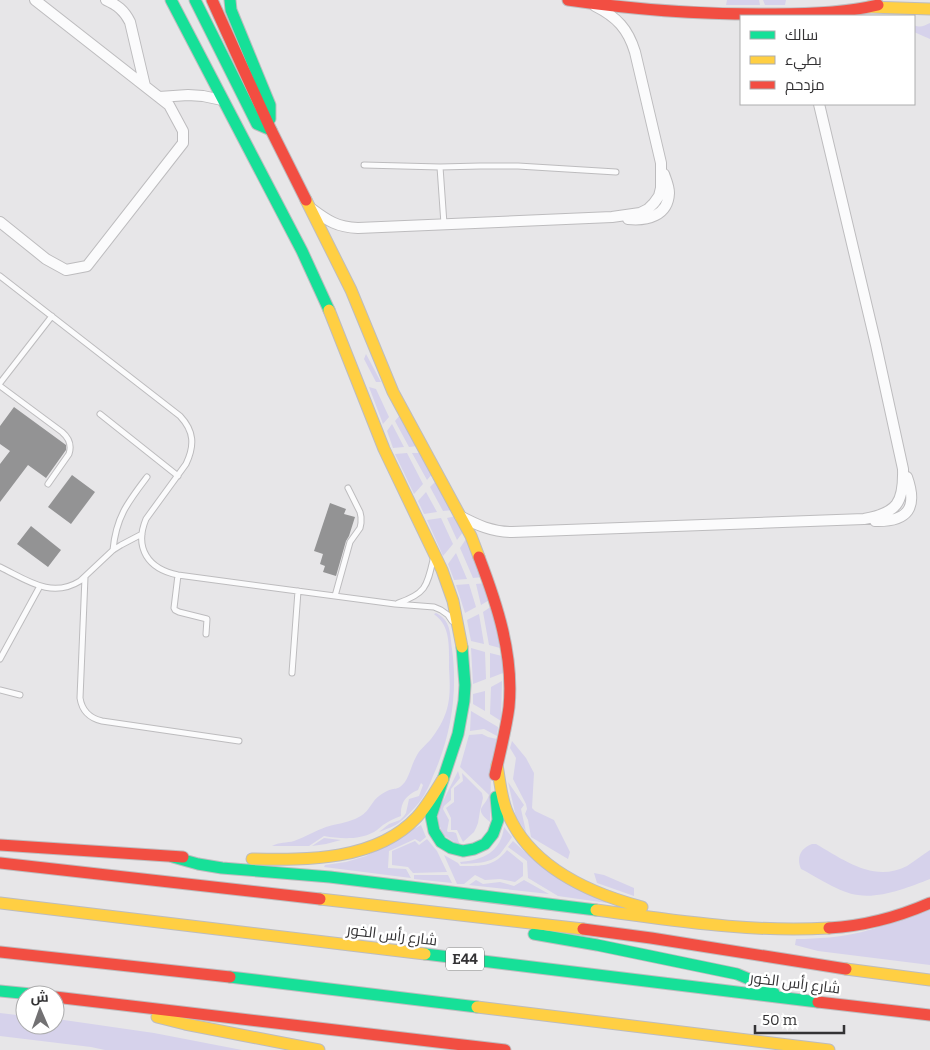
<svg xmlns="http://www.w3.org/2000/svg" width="930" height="1050" font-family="Bitter,Cairo,serif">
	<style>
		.green { fill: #d6d2eb }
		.building { fill: #939394 }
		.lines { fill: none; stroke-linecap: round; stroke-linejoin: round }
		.lane-casing { stroke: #bdbcbe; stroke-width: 7 }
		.street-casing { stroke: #bdbcbe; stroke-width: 12 }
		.fast-casing { stroke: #bdbcbe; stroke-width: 13 }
		.slow-casing { stroke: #bdbcbe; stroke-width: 13 }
		.jam-casing { stroke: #bdbcbe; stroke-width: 13 }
		.lane { stroke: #fbfbfc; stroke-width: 5 }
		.street { stroke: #fbfbfc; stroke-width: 10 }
		.fast { stroke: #16e098; stroke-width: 11 }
		.slow { stroke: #ffcf43; stroke-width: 11 }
		.jam { stroke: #f24e42; stroke-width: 11 }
		.labels { text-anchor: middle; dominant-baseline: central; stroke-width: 5; stroke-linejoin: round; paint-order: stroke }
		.shield { fill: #fff; stroke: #707071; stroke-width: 1 }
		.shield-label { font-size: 14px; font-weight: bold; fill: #333234 }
		.street-label { font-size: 15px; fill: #333234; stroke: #fff }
	</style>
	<rect width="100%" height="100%" fill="#e7e6e8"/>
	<path class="green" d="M727,0H759L760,5H726Z
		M763,0H786L785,5H765Z
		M930,23V39L914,32V25C920,28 924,26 930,23Z
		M366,354L381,382H376L364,359Z
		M369,387L376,389L389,417L383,424Z
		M400,415L418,446L409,447L395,421Z
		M392,424L404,447L393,448L387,431Z
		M407,453L423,484L414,494L395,454Z
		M412,453H421L433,473L427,480Z
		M438,479L453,510L443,511L430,487Z
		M426,492L437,512L424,514L418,501Z
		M456,516L463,532L457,540L447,518Z
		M441,518L453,544L443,556L427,520Z
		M466,539L483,577L473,578L460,548Z
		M456,553L467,579L454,580L448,564Z
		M486,583L491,599L481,605L476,584Z
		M469,584L476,607L465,613L456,585Z
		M492,606L500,648L489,645L483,612Z
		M436,613C451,620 450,634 452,649C458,693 451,736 433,776C430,784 426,793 421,800C416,807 406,817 400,822C394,827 386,829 379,832L389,824L400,820L404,816L406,813L409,799L419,796L423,785L421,783L418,790C406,795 400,803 401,816C395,818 389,821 383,825C380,827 378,830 374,832C359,840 341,839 324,836L309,846H272C279,842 287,843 294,841C305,837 315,831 326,827C335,824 346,823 355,819C370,813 369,804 379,796C383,793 388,790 393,789C394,789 399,788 400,787C409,781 411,765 416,757C419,750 426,745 431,739C450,714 451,698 449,668C449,649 451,626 435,615L434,614Z
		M479,614L484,644L471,641L467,620Z
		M471,648L485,652L486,679L473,684Z
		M490,653L502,656L503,673L490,678Z
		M502,681L501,721L490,714L491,687Z
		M485,691V711L473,704V694Z
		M471,711L498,727L497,736L484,729L470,731Z
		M482,734L488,737L497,739L491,775L490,822C473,808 484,809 489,795L460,767L469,735Z
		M512,741L526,758L534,773L532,808L535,811L554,820L570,852L568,859L531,837L528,820L525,814L527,809L526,804L513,779L516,758L510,748Z
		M458,771L460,778L451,789V800L444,806L443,809L449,820L447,831L448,832H453L456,833L460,846L442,834L438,819V812L441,805Z
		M462,773L482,793L483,798L480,811L478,823L476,828L474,832L463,842L457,830H451V818L446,808L454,802V788L463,781Z
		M508,782L524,805L521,809L526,832L516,817Z
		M421,825L426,837L420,842L415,839L389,851L388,868L406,869L411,878L324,867L325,865L346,862L366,856Z
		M504,827L512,837C508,843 504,849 500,854C490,864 474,863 461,864L460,862C483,860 501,852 504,827Z
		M324,838L341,840L326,844L312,846Z
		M427,839L437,851L447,872L413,873L408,867L392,865V851L415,841L419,845Z
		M513,841L524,851L607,903L558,896L528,878L527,861L508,847Z
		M812,844H816C844,860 874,883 907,866C915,861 922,855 930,850V879C910,887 879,899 858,895C840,893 817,877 801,869C796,857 801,848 812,844Z
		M507,850L523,863V876L515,882L500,879L485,880L475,875L464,884H457L444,855L458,863L460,866C481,866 494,867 507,850Z
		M594,873L604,875L634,888V896L597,883Z
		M414,875H448L452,883L414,879Z
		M476,880L483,884L500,882L514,886L524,880L549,894L469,885Z
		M930,910V965L818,951L795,945L796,939C818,939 841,937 862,932C885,926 908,917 930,910Z
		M0,1013L25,1016V1025H55V1019H57L154,1033L242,1050H105L91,1047L0,1036Z"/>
	<path class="building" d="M14,407L66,445V450L46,478L28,465L0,502V464L10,451L0,444V426Z
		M72,475L95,492L71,524L48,507Z
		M330,503L346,509L344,514L355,517L349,536L346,541L336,576L323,572L325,566L320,564L323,554L314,551Z
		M31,526L61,550L48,567L17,544Z"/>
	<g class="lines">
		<defs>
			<path id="lane" d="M364,165L440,167L480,166H518L616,172
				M440,167L444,224
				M0,276L180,416C194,431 195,445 186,464L146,519C134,548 148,569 178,575L395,604L434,607L441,610L448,615L452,621
				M0,383L52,316
				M0,386L62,432C69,438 72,445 69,454L48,484
				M100,414L178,476
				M113,550C116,517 128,502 147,477
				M0,567C27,580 51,599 80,581L113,550L121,545L142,534
				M178,575L174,608L175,610L179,612L207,619L206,634
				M85,577L80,698C82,711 89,718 102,721L239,741
				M335,596L350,542L360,528L361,523V517L360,512L348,488
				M398,603C425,594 427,587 433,560
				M0,659L40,586
				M292,673L298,591
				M0,690L20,695"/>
			<path id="street" d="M106,0C117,5 124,10 130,22L145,86
				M159,97L188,95L203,96L222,100
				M312,209C328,221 337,227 358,228L612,217L640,213L648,209L654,203L659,196L661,188V163L635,52C628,29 617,17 595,6
				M628,219C647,221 668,216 669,193C669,186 666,180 664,174
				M0,222L46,259L66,270L87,266L183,143V131L169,105L35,0
				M460,516C477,525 492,532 512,532L864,519C897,513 904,503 903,469L876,345L819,104
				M875,521C908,522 918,508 907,477"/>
			<path id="fast" d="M171,0L302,251L329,310
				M195,0L257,124L271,130
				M230,0L231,10L270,105V119
				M462,647L465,685L464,701L458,734L431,816L434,831L441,842L451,848L463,851L474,849L485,844L493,834L498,820L496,797
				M173,857L198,864L222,868L330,877L596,910
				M534,934L597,945L737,974L756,982L774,993
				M425,954L818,1002
				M230,977L477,1007
				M0,991L41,995"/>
			<path id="slow" d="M869,7L930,9
				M306,200L351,290L393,392L471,536L479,557
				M329,310L384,449L442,570L453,601L462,647
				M497,765C500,781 501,799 508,814C531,867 589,893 642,907
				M252,859C307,860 376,861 417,817C427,806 435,792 443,779
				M320,899L583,929
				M0,903L425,954
				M596,910C673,920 751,933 829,928
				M846,969L930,980
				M477,1007L829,1050
				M157,1017L185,1024L319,1050"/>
			<path id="jam" d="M212,0L271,130L306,200
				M568,0C637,10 706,15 776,14C810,14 845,13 878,5
				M479,557C497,604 514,655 509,707C506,730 500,752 495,775
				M0,845L183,857
				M0,863L320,899
				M829,928C864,926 898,917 930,903
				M583,929L651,938L846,969
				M0,952L230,977
				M55,997L505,1050
				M818,1002L930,1015"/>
		</defs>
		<use href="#lane" class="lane-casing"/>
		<use href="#street" class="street-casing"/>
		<use href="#fast" class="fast-casing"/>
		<use href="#slow" class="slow-casing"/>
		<use href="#jam" class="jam-casing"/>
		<use href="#lane" class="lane"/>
		<use href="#street" class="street"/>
		<use href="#fast" class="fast"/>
		<use href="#slow" class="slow"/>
		<use href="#jam" class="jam"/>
	</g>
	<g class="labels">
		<rect class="shield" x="446" y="947.5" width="38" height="23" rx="4"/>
		<g class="shield-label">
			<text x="465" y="959">E44</text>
		</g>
		<g class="street-label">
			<text transform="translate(392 935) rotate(7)">شارع رأس الخور</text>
			<text transform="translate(795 983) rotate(7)">شارع رأس الخور</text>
		</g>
	</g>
	<rect x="740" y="15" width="175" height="90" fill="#ffffff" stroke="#adadae"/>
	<rect x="750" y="31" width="25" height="8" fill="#16e098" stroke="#adadae"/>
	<text x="785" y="40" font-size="15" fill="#333234">سالك</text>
	<rect x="750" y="56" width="25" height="8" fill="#ffcf43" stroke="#adadae"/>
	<text x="785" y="65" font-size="15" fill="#333234">بطيء</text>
	<rect x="750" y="81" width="25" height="8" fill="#f24e42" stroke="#adadae"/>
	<text x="785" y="90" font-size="15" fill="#333234">مزدحم</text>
	<g transform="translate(40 1010) rotate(358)"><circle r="24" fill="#ffffff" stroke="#adadae"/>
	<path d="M0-4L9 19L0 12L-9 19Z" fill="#727173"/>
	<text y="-8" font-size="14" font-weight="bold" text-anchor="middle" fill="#333234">ش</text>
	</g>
	<path d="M755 1025v8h89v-8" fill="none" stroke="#333234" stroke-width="2.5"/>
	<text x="762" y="1025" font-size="15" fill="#333234" stroke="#ffffff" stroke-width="4" paint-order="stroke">50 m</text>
</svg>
